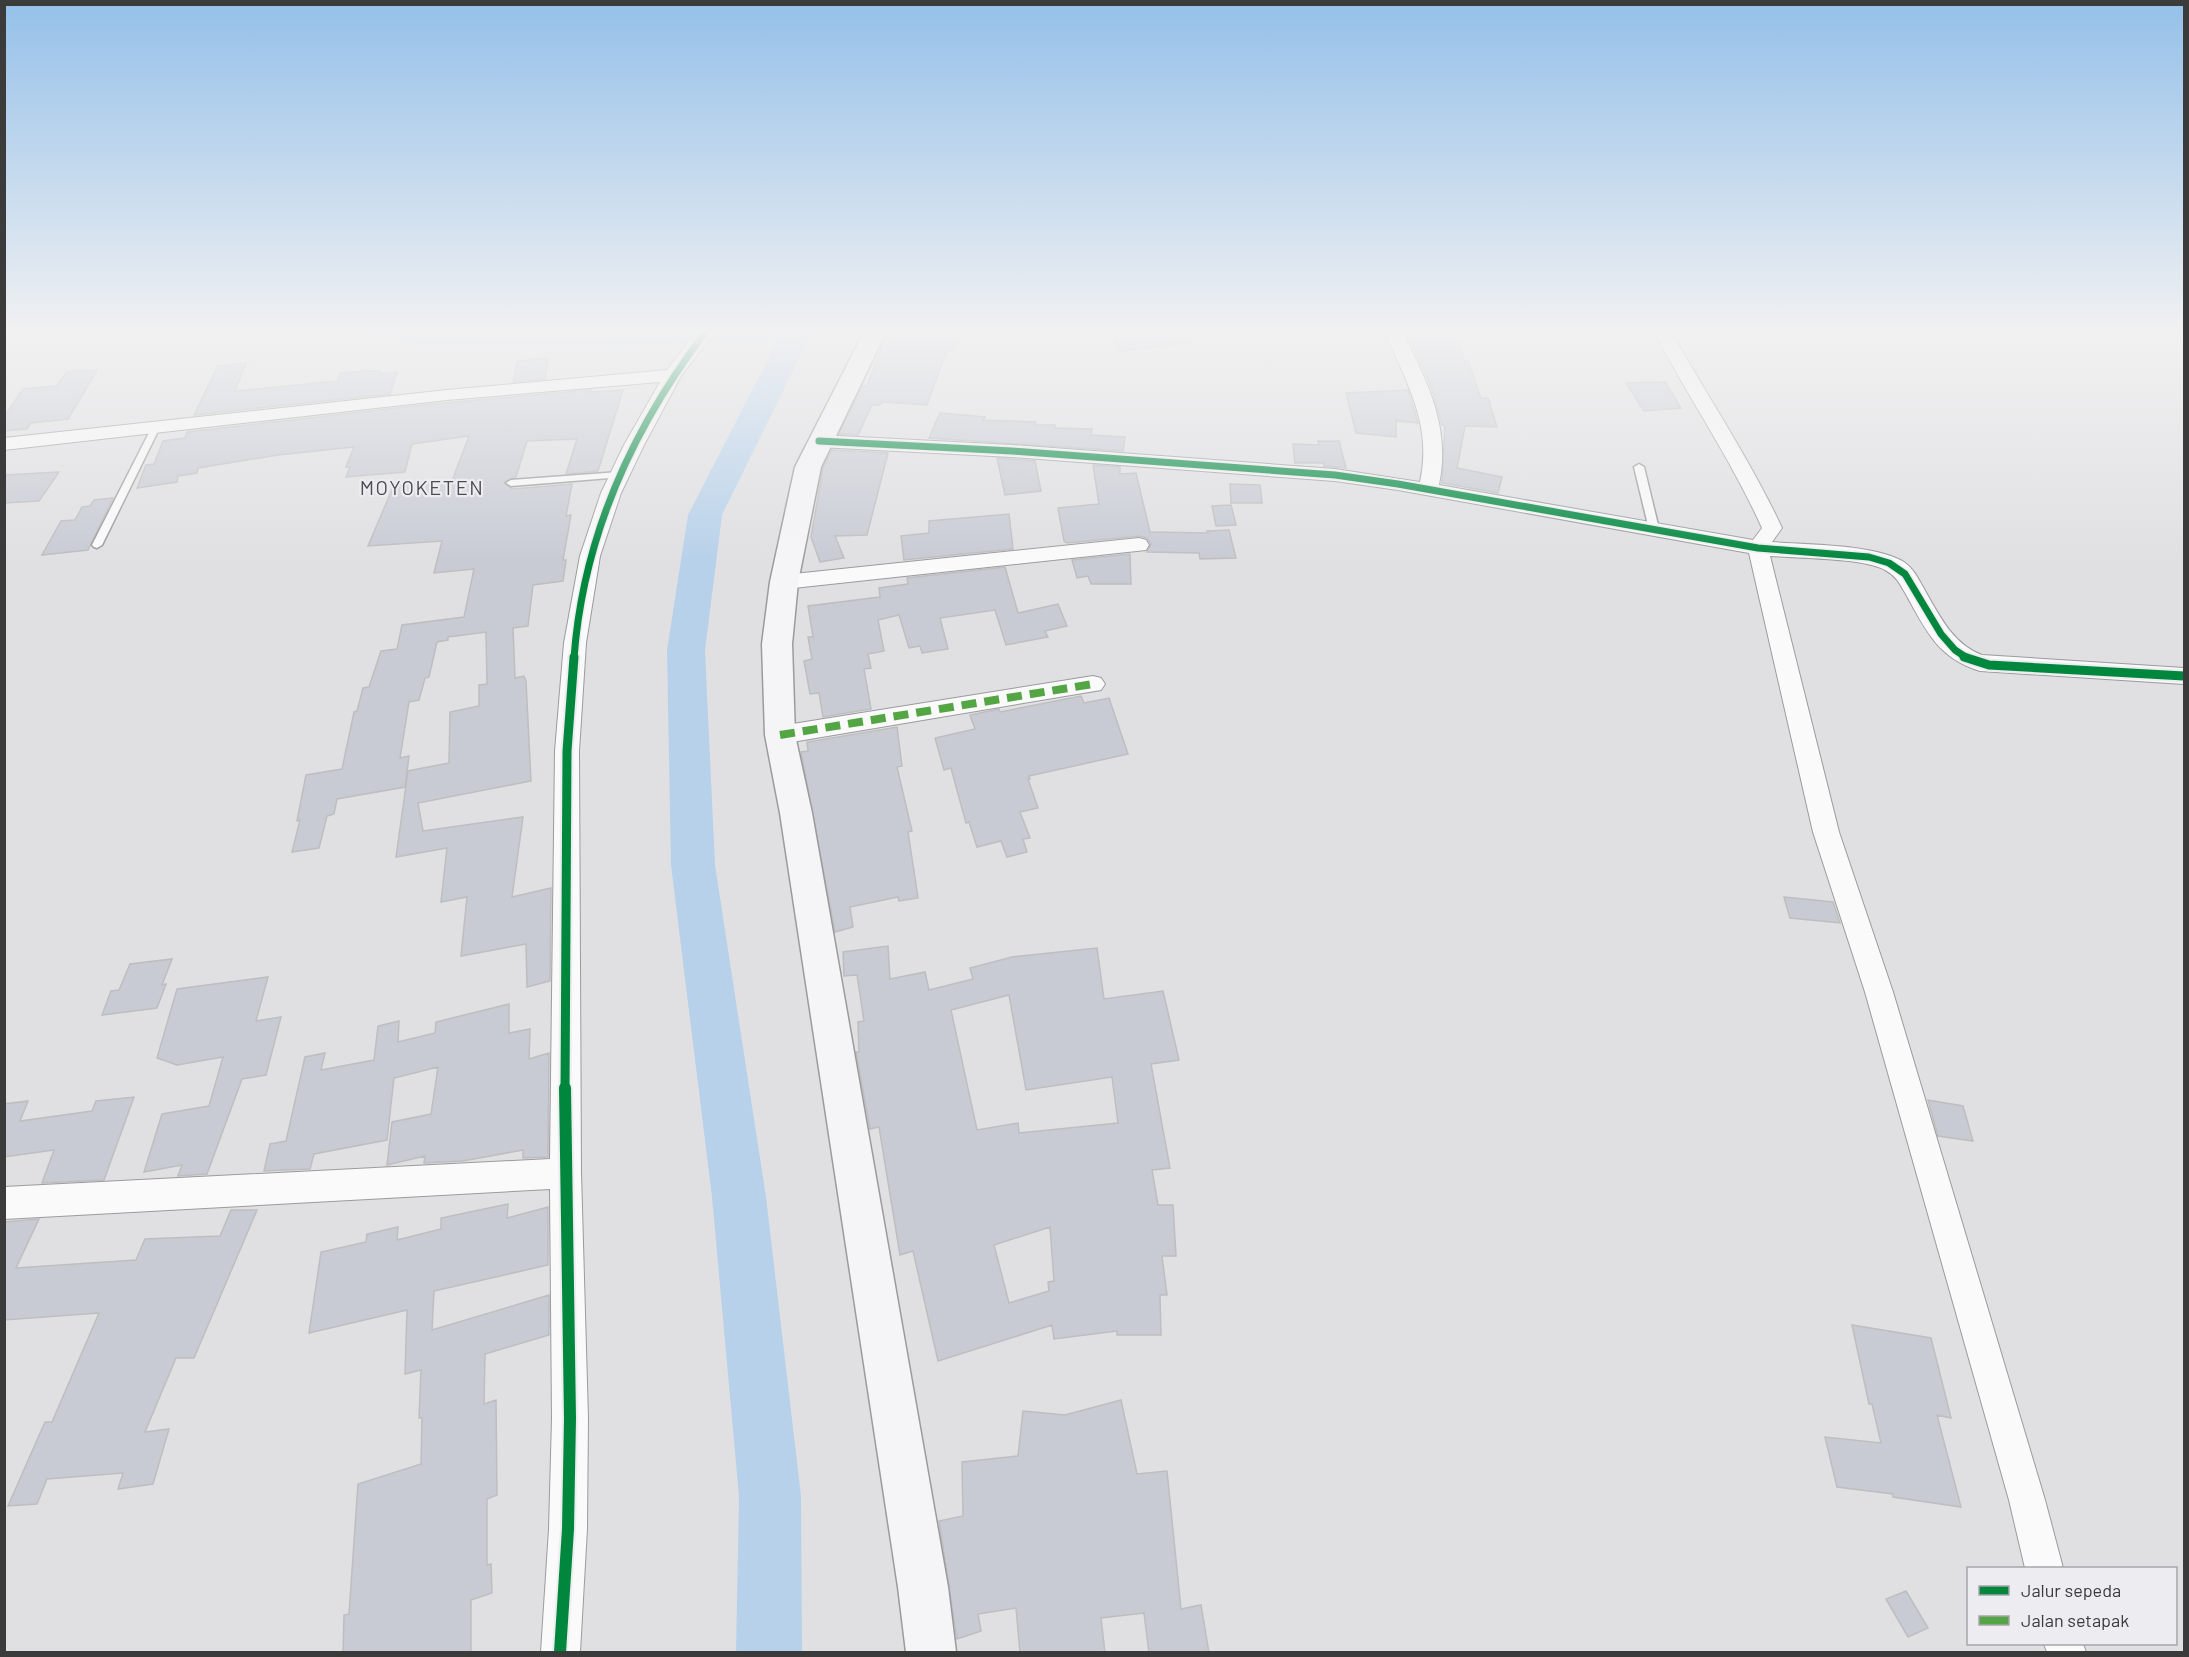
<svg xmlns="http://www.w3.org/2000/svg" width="2189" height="1657" font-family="Barlow,sans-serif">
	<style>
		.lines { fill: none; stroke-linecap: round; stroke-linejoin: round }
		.stream { stroke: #b7d1ea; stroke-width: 6 }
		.river { fill: #b7d1ea; fill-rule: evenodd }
		.building { fill: #c8cbd4; stroke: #bdbebf; stroke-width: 1.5; fill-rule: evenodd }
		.lane-casing { stroke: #9b9b9d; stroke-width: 3 }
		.street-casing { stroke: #9b9b9d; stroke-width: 2 }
		.secondary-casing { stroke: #9b9b9d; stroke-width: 3 }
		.lane { fill: #fafafb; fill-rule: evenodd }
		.street { fill: #fafafb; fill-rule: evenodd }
		.secondary { fill: #f5f4f6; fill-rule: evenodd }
		.quiet { stroke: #54a645; stroke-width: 8; stroke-dasharray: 15 8; stroke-linecap: butt }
		.cycleway-far2-casing { stroke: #edecf1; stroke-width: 10 }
		.cycleway-far1-casing { stroke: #edecf1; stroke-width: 13 }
		.cycleway-casing { stroke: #edecf1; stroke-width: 16 }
		.cycleway-far2 { stroke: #00873e; stroke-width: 7 }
		.cycleway-far1 { stroke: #00873e; stroke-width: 9 }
		.cycleway { stroke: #00873e; stroke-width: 12 }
		.labels { text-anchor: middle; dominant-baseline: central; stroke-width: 4.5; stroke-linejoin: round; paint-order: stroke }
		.far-quarter-label { font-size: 20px; letter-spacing: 1.5px; fill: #4e4e51; stroke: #edecf1 }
	</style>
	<rect width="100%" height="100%" fill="#e0e0e2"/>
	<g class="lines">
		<path class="stream" d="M359,330L422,342L590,343L793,337"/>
		<path class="river" d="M783,330H813L722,515L705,650L715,865L766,1197L801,1496L802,1652H736L739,1496L712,1197L671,865L667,650L688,515Z"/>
	</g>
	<path class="building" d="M896,330L962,331L953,351L947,350L927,405L882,402L880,405H872L858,435L839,434L862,386H867L882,346H888Z
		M1111,330H1191L1192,343L1119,351Z
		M1431,330H1452L1465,361H1468L1481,398H1488L1497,427L1465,426L1457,468L1502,477L1498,493L1442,483L1445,426L1442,425L1432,389L1408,333L1432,332Z
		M548,358L545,379L513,382L517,361Z
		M246,363L235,391L338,381L341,373L366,371H380L379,374L397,372L390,394L194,415L218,366Z
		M97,370L68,419L31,423L27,429L4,431V417L23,389L56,386L67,372Z
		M1665,382L1681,408L1644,411L1626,383Z
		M591,390V392L623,390L598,471L566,474L577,439L527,441L516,477L504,482L512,489L572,484L566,516L571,515L563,560H566L563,581L533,585L528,626L513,628L515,678L524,676L526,681L531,781L418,803L423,831L523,817L512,897L551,888L550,981L527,987L526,944L461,956L467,897L441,902L447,848L396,857L408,771L449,763L450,712L479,706V685L487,684L486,632L448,637V640L437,642L429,677L425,678L419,700L409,702L400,758L409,756L405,787L337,799L334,814L327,816L319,848L292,852L300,820L297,821L306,775L342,769L354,712L357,711L363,688L369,687L381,651L397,649L402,625L464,617L474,569L434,573L442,541L368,546L394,485L452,481L469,436L412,444L405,472L346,477L350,467H346L354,447L278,455L198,468L197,473L178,476L177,482L137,488L146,465L154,464L163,441L185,438L187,432L432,404Z
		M1408,390L1418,423L1396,421V437L1356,433L1346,393Z
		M940,413L985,417L983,420L1036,422L1035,425H1055V428L1092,429L1091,435L1125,437L1123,451L929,438Z
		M1318,441H1339L1346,468L1324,466V463H1295L1293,444L1319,445Z
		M832,450L888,453L867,535L835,536L844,558L820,562L811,537L823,468Z
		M997,458L1035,461L1041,491L1005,495Z
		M1093,465L1120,467V474L1136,473L1150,532L1208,533L1207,531L1229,530L1236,558L1200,559L1199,553L1147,552L1151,544L1147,538L1140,536L1067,543L1064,541L1058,508L1099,504Z
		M59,472L39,501L4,503V475Z
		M1230,484L1260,485L1262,503H1231Z
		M113,498L88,550L42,555L61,521L75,520L82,507L90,506L94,500Z
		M1231,505L1236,525L1216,526L1212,506Z
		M1009,514L1013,549L904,560L901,536L929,533V521Z
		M1130,554L1131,584H1091L1088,576L1077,578L1072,560Z
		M1005,567L1018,613L1058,604L1067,626L1045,631L1048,637L1006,645L995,610L940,618L948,649L922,653L920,646L909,648L899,615L878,620L884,651L868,654L871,668L864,669L871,709L823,717L819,693L810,694L804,661L812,659L808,637H813L808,606L880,597L879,588L908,584L907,578Z
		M1081,696L1084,703L1109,698L1128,754L1029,776L1030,779H1028L1038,808L1020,812L1030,838L1023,839L1027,852L1007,857L1001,841L977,847L969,822L966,823L951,768L944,770L935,738L975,729L970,715L999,709L1000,712Z
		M897,727L902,766L897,767L912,831L908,832L918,898L899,901L898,897L850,907L853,927L835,932L801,752L808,751L807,742Z
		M1784,897L1833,902L1840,923L1790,918Z
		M888,946L890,979L925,972L929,990L973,979L970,968L1012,957L1097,948L1104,999L1163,991L1179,1060L1151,1064L1170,1168L1152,1170L1158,1205H1173L1176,1256H1162L1167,1295H1160L1161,1335H1117V1331L1054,1339L1052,1325L938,1361L913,1251L900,1255L879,1127L870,1129L856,1052H859L858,1022L864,1021L857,975L844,976L843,952ZM1009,995L1026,1090L1112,1077L1118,1123L1019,1133L1018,1123L977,1130L951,1010ZM1050,1227L1054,1281L1048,1282L1049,1291L1009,1303L994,1245Z
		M172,959L162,985L166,984L157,1008L102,1015L111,991L119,990L130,964Z
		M268,977L256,1021L281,1017L266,1075L242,1079L207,1174L178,1176L182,1165L144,1172L162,1114L209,1106L223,1057L177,1065L157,1058L177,989Z
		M509,1004V1033L530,1029L529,1059L549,1053L548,1157L523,1158V1150L463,1161L424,1163L425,1156L387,1165L392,1122L431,1114L438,1067L394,1078L387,1140L314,1154L310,1169L264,1171L270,1144L286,1141L305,1057L325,1053L321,1070L374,1060L378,1026L399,1021L398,1042L435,1033L436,1022Z
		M134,1097L104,1180L42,1183L54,1150L4,1157V1104L28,1101L20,1121L92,1111L96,1101Z
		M1928,1100L1963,1106L1973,1141L1938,1136Z
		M508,1204L507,1218L548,1207V1265L434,1291L432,1330L549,1295V1335L485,1354L484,1404L496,1400L497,1495L487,1499V1565L491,1564L492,1593L471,1600V1653H343L344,1615L349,1614L358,1484L421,1464L422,1418H419L421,1370L405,1374L407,1310L309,1333L321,1252L366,1242L367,1234L398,1227L397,1240L441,1229V1218Z
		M231,1210H257L194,1358H176L145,1432L169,1429L153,1484L118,1489L123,1473L47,1479L37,1504L8,1506L45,1422H52L99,1313L4,1320V1222L39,1219L16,1268L136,1260L145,1239L220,1236Z
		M1852,1325L1931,1338L1951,1418L1937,1415L1961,1507L1893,1497V1494L1837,1487L1825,1437L1881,1443L1872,1404H1869Z
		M1121,1400L1137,1474L1167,1471L1181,1609L1201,1605L1209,1653H1149L1144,1613L1101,1618L1105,1653H1020L1016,1608L978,1614L981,1631L957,1639L939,1521L963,1516L962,1462L1018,1456L1023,1411L1065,1415Z
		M1906,1591L1928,1628L1908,1637L1886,1599Z"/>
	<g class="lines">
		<defs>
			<path id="lane" d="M156,424L160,427L102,545L97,548L94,547L92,545L152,427Z
				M1639,464L1644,467L1659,529L1654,532L1649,529L1634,467Z
				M619,472L622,473V477L511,486L506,483L511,480Z"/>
			<path id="street" d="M698,330H716L681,376L644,445L621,493L600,556L586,643L579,751L581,1173L588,1418L587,1529L580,1652H541L549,1529L552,1418L550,1189L4,1219V1187L550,1159L555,751L564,643L580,556L601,493L624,445L660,382L447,400L4,450V438L447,390L667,370Z
				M1385,330H1402C1427,382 1451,426 1439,485L1753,540L1762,528C1731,459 1688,397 1653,330H1670C1707,396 1750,459 1782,528L1772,542C1807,545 1875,544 1904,562C1913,568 1918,578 1923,587C1938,613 1952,644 1982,655L2184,668V684L1980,671C1940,659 1927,633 1908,598C1901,586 1897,576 1885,570C1864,558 1797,558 1770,556L1839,832L1893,992L2045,1500L2063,1568H2025L2009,1500L1865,992L1813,832L1749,553L1398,490L1335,481L1012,457L819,447L812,445L809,441L812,437L819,435L1012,445L1335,469L1420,482C1433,423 1405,382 1385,330Z
				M1139,538L1146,540L1149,545L1146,550L784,589L776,587L773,582L776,577L784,575Z
				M1093,676L1101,678L1105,684L1101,690L780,744L772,741L768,735L772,729L780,726Z
				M2044,1644H2083L2086,1652H2047Z"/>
			<path id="secondary" d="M865,330H887L821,467L798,582L792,644L795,735L812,813L948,1587L956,1652H906L898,1587L780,813L765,735L762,644L770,582L795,467Z"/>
		</defs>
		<use href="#lane" class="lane-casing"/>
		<use href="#street" class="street-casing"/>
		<use href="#secondary" class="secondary-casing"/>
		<use href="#lane" class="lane"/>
		<use href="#street" class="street"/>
		<use href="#secondary" class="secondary"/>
		<path class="quiet" d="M780,735L1093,684"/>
		<defs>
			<path id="cycleway-far2" d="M819,441L1012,451L1335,475L1398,484L1758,548L1869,557L1889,563L1905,574L1941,634L1955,650L1967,658
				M574,658C583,535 633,427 707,330"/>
			<path id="cycleway-far1" d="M1964,657L1989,665L2184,676
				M565,1090L567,751L574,657"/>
			<path id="cycleway" d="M560,1652L568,1529L570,1418L565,1088"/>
		</defs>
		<use href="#cycleway-far2" class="cycleway-far2-casing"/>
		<use href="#cycleway-far1" class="cycleway-far1-casing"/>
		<use href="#cycleway" class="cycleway-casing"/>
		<use href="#cycleway-far2" class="cycleway-far2"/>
		<use href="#cycleway-far1" class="cycleway-far1"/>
		<use href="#cycleway" class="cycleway"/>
	</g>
	<linearGradient id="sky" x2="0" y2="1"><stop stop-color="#94c0e9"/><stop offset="0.59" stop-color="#f1f1f2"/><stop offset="1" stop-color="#f1f1f2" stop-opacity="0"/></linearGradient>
	<rect width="2189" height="562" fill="url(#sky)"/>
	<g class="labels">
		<g class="far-quarter-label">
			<text x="422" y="487">MOYOKETEN</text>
		</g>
	</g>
	<rect width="2189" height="1657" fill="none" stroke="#3b3b3c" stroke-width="12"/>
	<rect x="1967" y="1567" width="210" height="78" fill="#edecf1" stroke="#a6a5a9" stroke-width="1.5"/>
	<rect x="1979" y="1586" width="30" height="9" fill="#00873e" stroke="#a6a5a9" stroke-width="1.5"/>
	<text x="2021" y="1597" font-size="18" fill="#3b3b3c">Jalur sepeda</text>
	<rect x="1979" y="1616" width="30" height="9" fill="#54a645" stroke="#a6a5a9" stroke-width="1.5"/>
	<text x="2021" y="1627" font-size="18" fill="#3b3b3c">Jalan setapak</text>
</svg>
